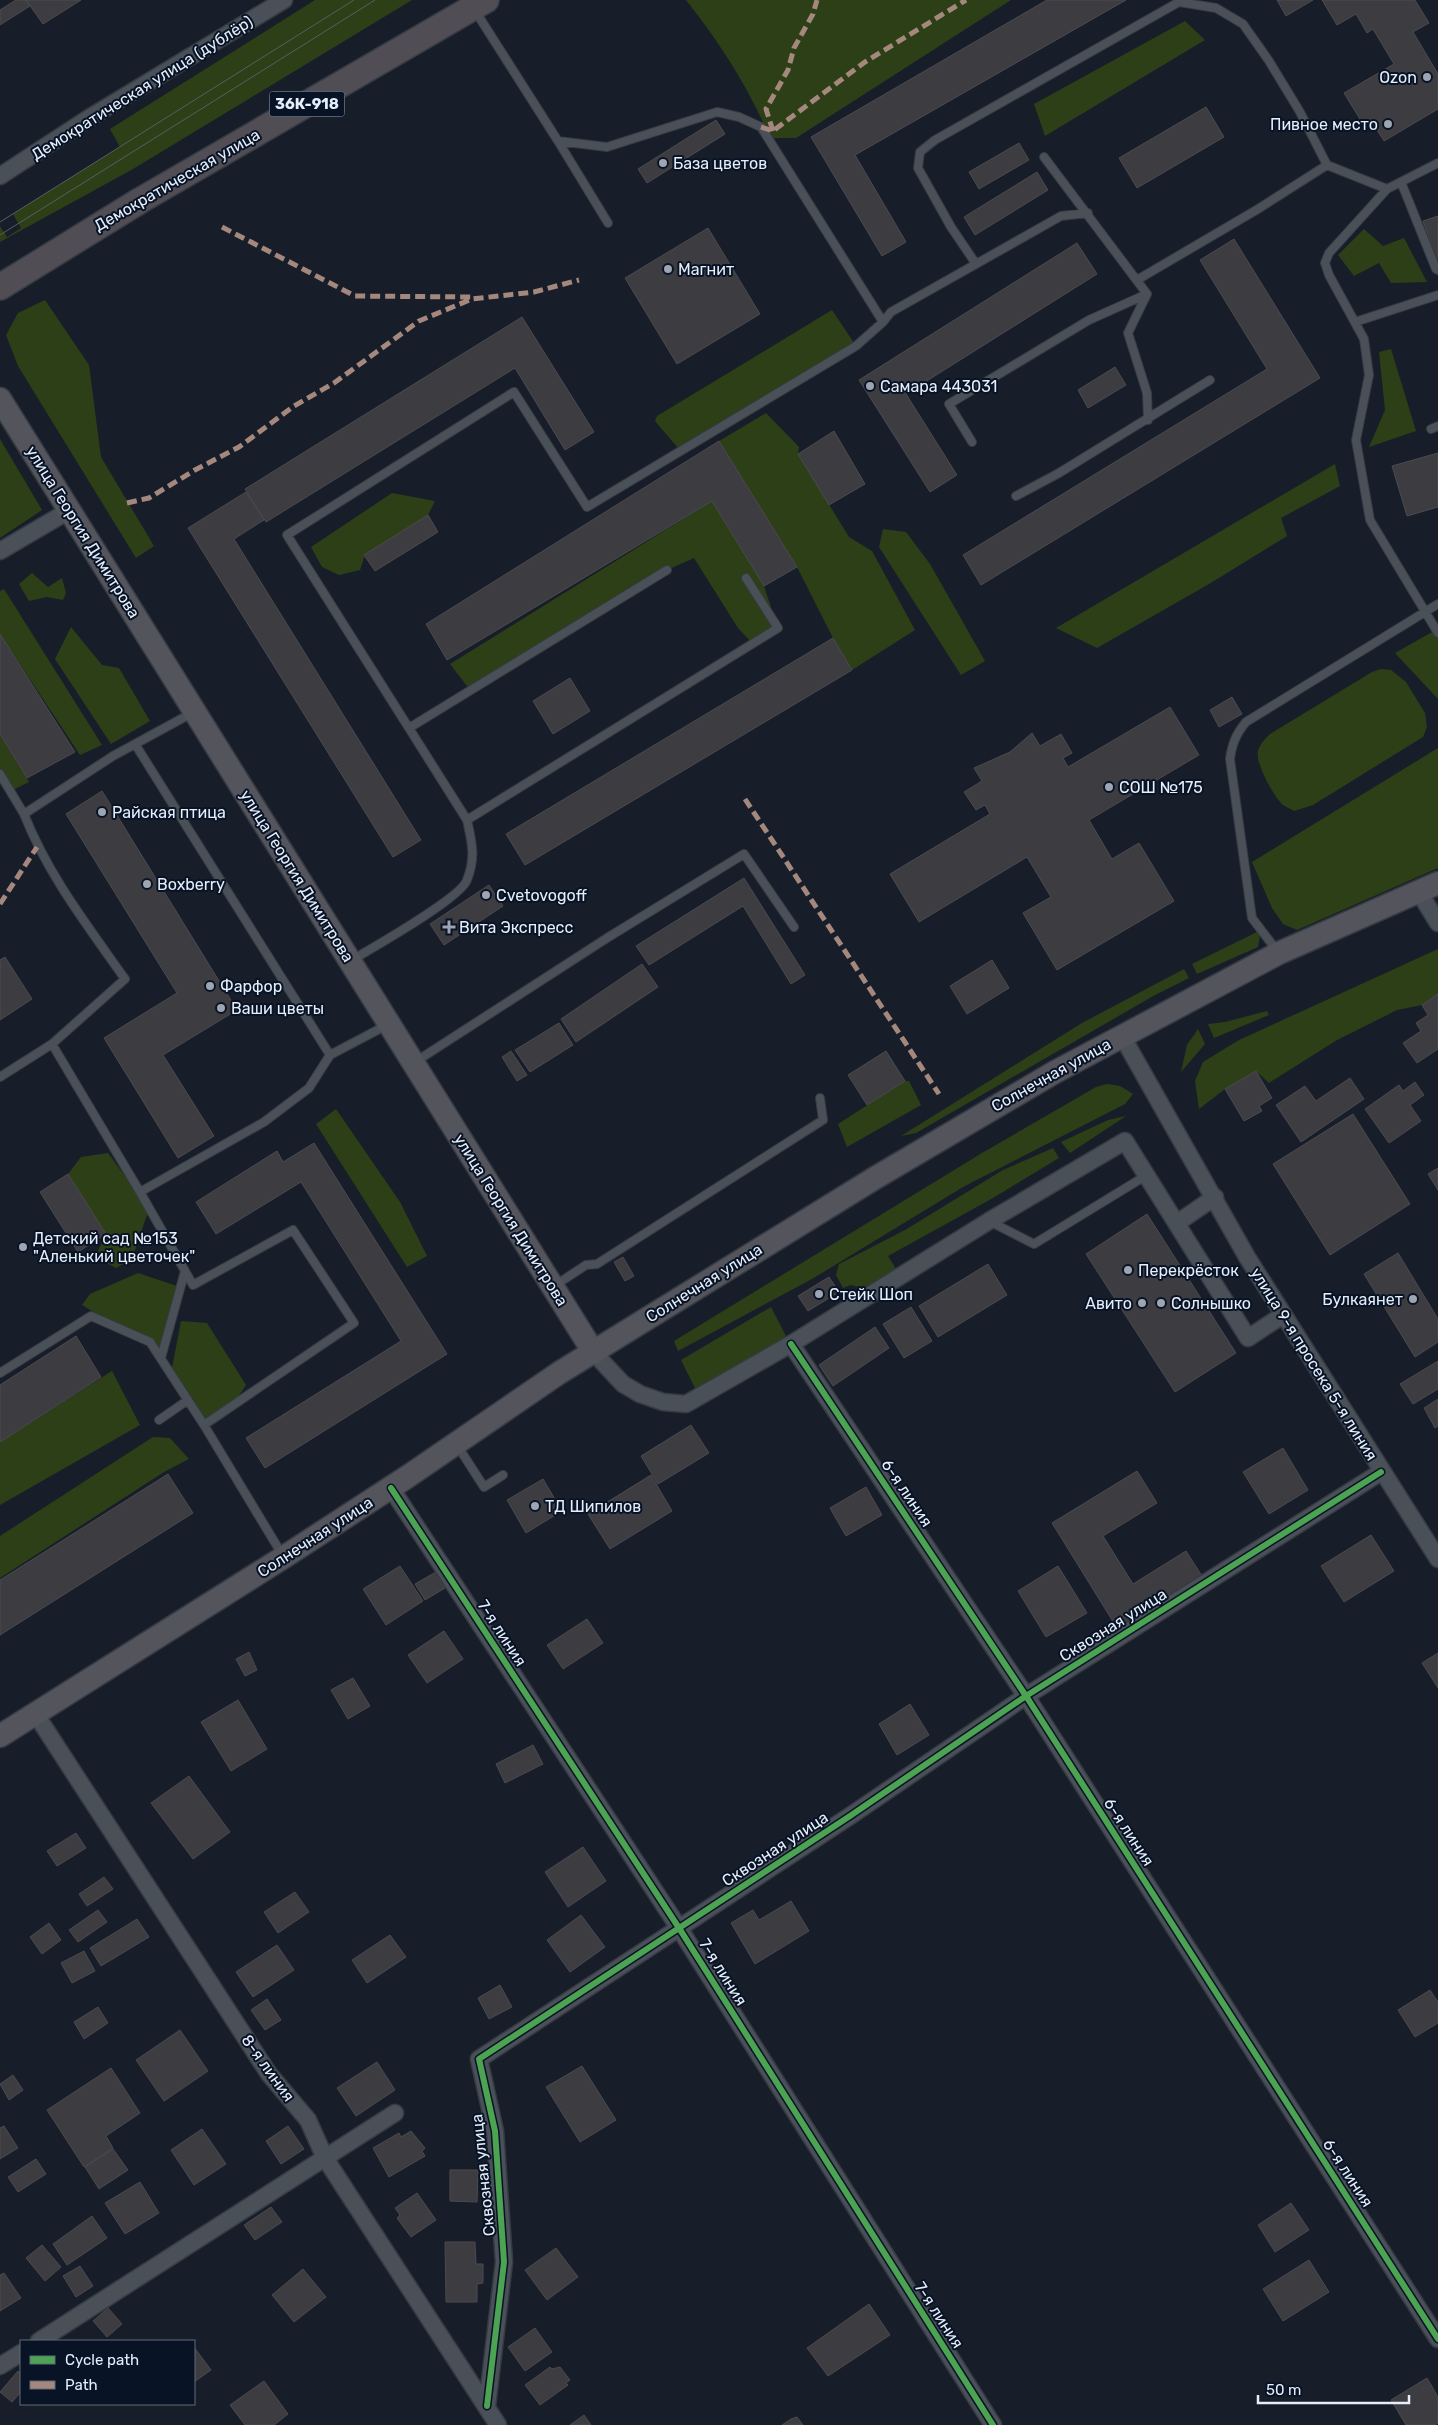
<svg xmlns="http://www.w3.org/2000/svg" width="1438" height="2425" font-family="Rubik,sans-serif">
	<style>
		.green { fill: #2d3f17 }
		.building { fill: #3d3c41; stroke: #4c4a50 }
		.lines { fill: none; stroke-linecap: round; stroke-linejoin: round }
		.lane-casing { stroke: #363a43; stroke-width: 10 }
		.street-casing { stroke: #363a43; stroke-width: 19 }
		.secondary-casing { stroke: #363a43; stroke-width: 25 }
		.primary-casing { stroke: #363a43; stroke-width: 28 }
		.lane { stroke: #4a5058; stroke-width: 8 }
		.street { stroke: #4a5058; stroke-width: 16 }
		.secondary { stroke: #53545c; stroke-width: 22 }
		.primary { stroke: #504e54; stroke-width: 25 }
		.tram { stroke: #585e65; stroke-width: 1 }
		.quiet { stroke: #a5887d; stroke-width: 5; stroke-dasharray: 10 5; stroke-linecap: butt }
		.cycleway-casing { stroke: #081325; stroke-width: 9 }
		.cycleway { stroke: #4ca352; stroke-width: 6 }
		.poi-dot { fill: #9da5b2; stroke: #081325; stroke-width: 2 }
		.labels { text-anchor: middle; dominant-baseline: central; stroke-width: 4; stroke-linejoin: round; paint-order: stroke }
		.shield { fill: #081325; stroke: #a3acbb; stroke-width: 1 }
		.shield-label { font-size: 15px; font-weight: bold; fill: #e5eefb }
		.poi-label { font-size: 16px; fill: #e5eefb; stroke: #081325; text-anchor: start }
		.street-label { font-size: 16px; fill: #e5eefb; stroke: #081325 }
	</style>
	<rect width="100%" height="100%" fill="#171e29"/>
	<path class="green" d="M315,0H412L133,169L0,242V226L7,237L21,228L13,214L120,147L110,129Z
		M686,0H1011L796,138H770C749,88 720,43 686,0Z
		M1185,21L1205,40L1045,136L1034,104Z
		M1364,229L1383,246L1404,238L1427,282L1391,283L1379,263L1354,276L1338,255Z
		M45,300L89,365L101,457L154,546L136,558L18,366L6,335L18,313Z
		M832,310L856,346L678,448L655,421L657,416Z
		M1391,349L1416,431L1369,447L1385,410L1379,352Z
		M766,413L799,447L798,454L849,537L872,551L915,630L852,670L833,638L797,567L719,441Z
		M0,439L42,510L0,538Z
		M1335,464L1340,486L1281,518L1287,536L1209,584L1097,648L1056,628Z
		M392,493L435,501L428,515L365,555L360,570L339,575L322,567L311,547Z
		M712,501L764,586L778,628L753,644L738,628L694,558L667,570L470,690L450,664Z
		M883,529L906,532L930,564L985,661L961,675L879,547Z
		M32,573L48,587L62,578L66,593L63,600L47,597L29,601L19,584Z
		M4,589L102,745L80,755L0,634V591Z
		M71,627L102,665L119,668L150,721L111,744L55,659Z
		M1434,631L1438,638V699L1395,653Z
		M1381,669L1391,670L1406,682L1425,713L1427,727L1423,737L1313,805L1294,811C1291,809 1286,807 1283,805C1274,797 1255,763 1258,751C1260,744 1265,739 1270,734L1372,672Z
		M0,735L29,782L11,791L0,775Z
		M1438,748V868L1297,930L1283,924L1272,908L1252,862Z
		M1261,930L1258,947L1197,974L1192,964Z
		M1438,949V995L1422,1005L1397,1010L1337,1040L1269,1083L1256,1071L1225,1089L1199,1109L1195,1081L1203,1062L1239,1040Z
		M1184,969L1189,978L1155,995L916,1133L901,1136L1082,1023Z
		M1267,1011L1269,1015L1214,1038L1208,1024L1225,1022Z
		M1198,1029L1205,1044L1181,1072L1187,1045Z
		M905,1081H909L921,1105L847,1147L838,1124Z
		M1107,1084L1120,1086L1133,1094L1125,1104L963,1187L812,1279L678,1351L674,1341L982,1153L1096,1087Z
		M336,1109L400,1202L427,1256L407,1267L316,1124Z
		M1126,1116L1070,1153L1061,1142L1108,1120Z
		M1053,1148L1059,1158L993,1198L888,1256L896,1269L863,1288L851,1285L843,1288L836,1275L839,1264L905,1230L1003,1170Z
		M108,1153L149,1209L132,1259L116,1268L95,1257L106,1234L68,1174L81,1157Z
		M138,1273L180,1287L161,1358L150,1342L125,1331L82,1305L90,1294Z
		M771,1307L786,1336L697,1392L681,1360Z
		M181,1321L207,1323L246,1385L232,1406L204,1425L171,1373Z
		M112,1371L140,1425L0,1505V1442Z
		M153,1437L170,1438L189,1459L164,1472L0,1578V1536Z"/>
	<path class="building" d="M16,0H26L30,6L0,25V10Z
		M26,0H81L43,24Z
		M1047,0H1126L855,155L906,242L882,256L811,137Z
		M1277,0H1313L1286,16Z
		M1322,0H1415L1429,23L1413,32L1438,74V109L1384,141L1370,119L1363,124L1344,93L1394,64L1373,29L1367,33L1356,14L1337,25Z
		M1206,107L1224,137L1137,188L1119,158Z
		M716,120L725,134L647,183L638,169Z
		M1019,143L1029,160L979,189L969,172Z
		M1037,172L1048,190L975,235L964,217Z
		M1438,216V264L1423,221Z
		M708,228L760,314L677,364L625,278Z
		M1234,239L1320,378L981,585L963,555L1267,369L1200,260Z
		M1077,243L1097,274L906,394L957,475L930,492L859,380Z
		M522,317L594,432L565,450L515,368L266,522L245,489Z
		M1115,367L1126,385L1088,408L1078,390Z
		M834,431L865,484L829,505L798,454Z
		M719,441L797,567L764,586L712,501L447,660L426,624Z
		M1438,453V507L1407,516L1392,466Z
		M246,492L264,520L234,539L421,840L393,857L188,528Z
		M428,515L438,532L375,571L364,555Z
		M0,634L75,752L27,778L0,734Z
		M833,638L852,670L525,865L506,834Z
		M570,678L590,711L553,734L533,701Z
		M1232,697L1242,714L1219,727L1210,710Z
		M1170,707L1199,755L1089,820L1112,859L1139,843L1174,901L1057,970L1023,913L1051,897L1027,857L919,922L890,874L990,814L985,805L976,810L964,792L982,781L974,768L1010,752L1032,733L1040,746L1061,734L1072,753L1063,758L1068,767Z
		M102,791L237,1010L163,1055L214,1136L178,1158L104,1038L177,993L66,814Z
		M744,878L805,975L791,984L743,906L649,965L636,946Z
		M489,885L503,906L444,945L430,924Z
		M5,957L32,999L0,1020V960Z
		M992,960L1009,988L967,1014L950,986Z
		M642,964L658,987L576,1042L561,1019Z
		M1438,994V1049L1417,1063L1403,1043L1421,1031L1416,1023L1428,1015L1422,1005Z
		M559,1023L573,1045L530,1072L515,1050Z
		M511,1051L527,1075L517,1081L502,1057Z
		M886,1051L905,1081L867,1105L848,1075Z
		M1256,1071L1272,1098L1259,1106L1262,1111L1244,1121L1225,1089Z
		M1350,1078L1364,1099L1301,1142L1276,1105L1305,1086L1316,1101Z
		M1415,1082L1424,1095L1410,1105L1421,1121L1389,1143L1365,1109L1399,1085L1403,1091Z
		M1353,1114L1410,1204L1330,1255L1273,1164Z
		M314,1143L447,1354L265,1468L246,1438L401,1341L301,1182L216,1234L196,1202L277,1151L283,1162Z
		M1438,1168V1190L1428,1174Z
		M68,1174L106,1234L78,1252L40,1192Z
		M1147,1214L1236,1353L1175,1392L1086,1254Z
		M1398,1253L1438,1319V1342L1415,1357L1364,1274Z
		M623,1257L634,1276L625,1281L614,1262Z
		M988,1264L1007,1295L938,1337L919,1306Z
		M829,1277L839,1292L808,1311L798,1296Z
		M911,1307L932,1341L904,1358L883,1324Z
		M875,1327L889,1348L833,1386L819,1365Z
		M76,1336L101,1377L0,1442V1385Z
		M1438,1361V1389L1413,1404L1400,1384Z
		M1438,1399V1426L1435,1428L1424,1408Z
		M691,1425L709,1453L658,1484L641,1456Z
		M1283,1448L1308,1490L1269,1514L1243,1472Z
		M1137,1471L1157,1503L1103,1536L1133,1584L1186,1551L1202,1576L1117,1628L1052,1523Z
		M168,1474L193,1513L0,1635V1580Z
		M651,1475L672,1511L610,1549L588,1514Z
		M543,1479L562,1511L526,1533L507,1500Z
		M866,1487L882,1515L846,1536L830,1508Z
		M1371,1535L1394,1571L1344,1602L1321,1566Z
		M400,1566L423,1601L386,1625L363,1589Z
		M1058,1566L1087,1613L1046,1637L1018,1591Z
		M436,1572L445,1588L425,1600L415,1584Z
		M587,1619L603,1643L563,1669L547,1645Z
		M444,1631L463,1659L427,1683L408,1655Z
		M249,1652L257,1670L245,1676L236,1659Z
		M1438,1653V1688L1422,1663Z
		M353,1678L370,1706L348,1719L331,1690Z
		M238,1700L267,1749L231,1771L201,1722Z
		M910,1704L929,1735L897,1755L879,1724Z
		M533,1745L543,1764L505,1783L496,1764Z
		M189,1776L230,1832L193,1859L151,1803Z
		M76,1833L86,1848L57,1866L47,1851Z
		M583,1847L606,1881L568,1907L545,1872Z
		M104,1877L113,1889L87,1906L79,1894Z
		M295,1892L309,1912L278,1933L264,1912Z
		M791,1901L809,1931L755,1964L731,1923L753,1910L759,1920Z
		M98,1910L107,1922L78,1942L69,1930Z
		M581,1915L605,1947L570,1972L547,1940Z
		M137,1919L149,1937L101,1966L90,1948Z
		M49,1923L61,1940L42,1954L30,1937Z
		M390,1935L406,1957L367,1983L352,1960Z
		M277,1945L294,1970L253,1997L236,1972Z
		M84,1951L95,1971L72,1983L61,1963Z
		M500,1985L512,2007L489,2019L478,1998Z
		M1430,1990L1438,2002V2023L1415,2037L1398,2010Z
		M267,1999L281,2020L265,2030L251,2010Z
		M98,2007L108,2023L84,2039L74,2022Z
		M180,2030L208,2071L164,2101L136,2060Z
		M377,2062L395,2090L356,2116L337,2088Z
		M582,2066L616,2120L580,2142L546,2087Z
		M111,2068L140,2113L106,2136L113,2148L84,2167L47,2110Z
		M13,2075L23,2090L9,2100L0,2084Z
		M4,2126L18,2148L0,2159V2128Z
		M288,2126L304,2149L281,2164L266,2141Z
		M202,2129L226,2164L194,2185L171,2150Z
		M411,2131L425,2148L422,2151L425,2156L389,2177L373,2148L399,2133L401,2137Z
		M113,2149L128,2170L99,2189L85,2167Z
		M36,2159L46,2174L18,2192L8,2177Z
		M450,2170H478L477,2202L450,2201Z
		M140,2182L159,2213L125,2234L105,2203Z
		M417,2193L436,2220L411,2237L397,2218L400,2215L395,2208Z
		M1291,2203L1309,2230L1275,2252L1258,2225Z
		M271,2207L282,2222L255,2240L244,2225Z
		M92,2216L107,2238L67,2265L53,2244Z
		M445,2242H475L476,2264H483V2283L477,2284V2302H446Z
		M42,2245L61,2267L45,2281L26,2258Z
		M556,2248L578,2277L547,2300L525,2270Z
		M1309,2260L1329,2292L1283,2321L1263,2289Z
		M80,2266L93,2286L76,2297L63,2276Z
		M303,2269L326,2297L294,2322L272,2295Z
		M4,2273L21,2298L0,2311V2275Z
		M869,2304L890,2335L828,2376L807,2348Z
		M108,2308L122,2324L107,2337L93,2321Z
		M535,2328L552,2352L525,2371L508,2347Z
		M194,2347L211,2370L194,2382Z
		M550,2367L552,2369L560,2367L570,2380L566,2383L568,2385L540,2405L525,2385Z
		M18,2371L21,2374V2392L12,2402L0,2392Z
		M1427,2378L1438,2397V2423L1435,2425H1406L1391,2400Z
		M264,2381L288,2414L274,2425H245L230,2405Z
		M584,2415L591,2425H570Z
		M797,2417L803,2425H782L791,2419Z"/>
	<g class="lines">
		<defs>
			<path id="lane" d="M474,9L558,141L607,147L717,112L739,117L761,127L883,322
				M558,141L608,223
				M1438,163L1387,189L1329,253L1325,263L1329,275L1364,339L1369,375L1356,440L1370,520L1438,633
				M1401,182L1436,269L1438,270
				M976,264L951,227L918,168L920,152L935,140L1179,2L1216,8L1243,24L1269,61L1300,112L1327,165L1387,189
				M1137,280L1258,209L1327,165
				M1147,294L1128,333L1147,393L1148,420
				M1355,322L1438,295
				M1431,429L1438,426
				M972,442L949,404L1089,320L1147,294L1044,157
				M1016,496L1059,473L1210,380
				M192,713L113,756L24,814C48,875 87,925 125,979L52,1044L140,1192L264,1122L309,1088L330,1055L387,1025
				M409,728L667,570
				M135,744L330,1055
				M0,774L24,814
				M467,820L778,628L746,578
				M1278,952L1252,918L1230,759C1232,744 1236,734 1246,722L1438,604
				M352,960C372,948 461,898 467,880C476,857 472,843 467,820L287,535L514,392L587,507L856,346L883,322L891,312L1061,216L1088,213
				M415,1062L607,938L744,854L794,927
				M0,1077L52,1044
				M140,1192L193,1285L293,1230L354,1323L204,1425
				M989,1221L1034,1244L1147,1175
				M554,1286L586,1265L597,1264L823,1120L820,1098
				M161,1358L185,1271
				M0,1373L91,1316L150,1342L204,1425L283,1556
				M159,1420L188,1400
				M457,1445L484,1487L503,1475"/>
			<path id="street" d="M0,176L89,118L284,0
				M0,551L70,510
				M1419,892L1438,923
				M1122,1036L1247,1257L1438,1559
				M1177,1223L1215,1197
				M791,1344L1026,1696L1438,2339
				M594,1353L623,1384L640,1394L663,1402L686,1404L791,1344L989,1221L1125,1141L1248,1338L1283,1315
				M391,1488L679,1928L993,2425
				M35,1713L269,2074L308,2120L325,2158L498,2425
				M39,2341L395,2113
				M0,2366L21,2353
				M487,2406L504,2262L495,2131L479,2059L850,1816L1026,1696L1381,1472"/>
			<path id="secondary" d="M0,399L594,1353
				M0,1736L284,1557L407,1477L559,1373L875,1178L1055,1072L1279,953L1438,883"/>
			<path id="primary" d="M0,287L141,200L486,0"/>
		</defs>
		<use href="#lane" class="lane-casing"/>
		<use href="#street" class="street-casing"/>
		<use href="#secondary" class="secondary-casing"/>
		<use href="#primary" class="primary-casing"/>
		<use href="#lane" class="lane"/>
		<use href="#street" class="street"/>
		<use href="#secondary" class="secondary"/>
		<use href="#primary" class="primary"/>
		<path class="tram" d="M0,222L354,0
			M0,235L375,0"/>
		<path class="quiet" d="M761,127L773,131L865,62L966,0
			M773,131L766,109L788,70L794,48L813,14L817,0
			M222,227L355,296L472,297
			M127,503L149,498L195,470L239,447L294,406L334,383L419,321L472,299L534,292L579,280
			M745,799L939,1094
			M0,904L37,847"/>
		<defs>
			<path id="cycleway" d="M791,1344L1026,1696L1438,2339
				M391,1488L679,1928L993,2425
				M487,2406L504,2262L495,2131L479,2059L850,1816L1026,1696L1381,1472"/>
		</defs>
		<use href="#cycleway" class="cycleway-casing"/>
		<use href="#cycleway" class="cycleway"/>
	</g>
	<g class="poi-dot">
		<circle cx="1427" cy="77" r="5"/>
		<circle cx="1388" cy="124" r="5"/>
		<circle cx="663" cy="163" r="5"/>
		<circle cx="668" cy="269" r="5"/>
		<circle cx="870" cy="386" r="5"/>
		<circle cx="1109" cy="787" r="5"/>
		<circle cx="102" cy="812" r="5"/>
		<circle cx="147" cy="884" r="5"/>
		<circle cx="486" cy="895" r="5"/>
		<path d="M446.5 919.5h5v5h5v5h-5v5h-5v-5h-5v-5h5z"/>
		<circle cx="210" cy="986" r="5"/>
		<circle cx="221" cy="1008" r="5"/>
		<circle cx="23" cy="1247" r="5"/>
		<circle cx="1128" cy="1270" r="5"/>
		<circle cx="819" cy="1294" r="5"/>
		<circle cx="1413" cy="1299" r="5"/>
		<circle cx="1142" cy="1303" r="5"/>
		<circle cx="1161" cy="1303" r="5"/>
		<circle cx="535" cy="1506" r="5"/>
	</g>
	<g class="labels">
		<rect class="shield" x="269.5" y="91.5" width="75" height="25" rx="4"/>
		<g class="shield-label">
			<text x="307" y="104">36К-918</text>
		</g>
		<g class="poi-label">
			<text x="1417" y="77" text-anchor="end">Ozon</text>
			<text x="1378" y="124" text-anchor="end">Пивное место</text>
			<text x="673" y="163">База цветов</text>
			<text x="678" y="269">Магнит</text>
			<text x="880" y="386">Самара 443031</text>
			<text x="1119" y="787">СОШ №175</text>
			<text x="112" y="812">Райская птица</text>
			<text x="157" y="884">Boxberry</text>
			<text x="496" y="895">Cvetovogoff</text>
			<text x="459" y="927">Вита Экспресс</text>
			<text x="220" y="986">Фарфор</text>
			<text x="231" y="1008">Ваши цветы</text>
			<text x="33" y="1238">Детский сад №153<tspan x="33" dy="18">"Аленький цветочек"</tspan></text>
			<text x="1138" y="1270">Перекрёсток</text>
			<text x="829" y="1294">Стейк Шоп</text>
			<text x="1403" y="1299" text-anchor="end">Булкаянет</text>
			<text x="1132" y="1303" text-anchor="end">Авито</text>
			<text x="1171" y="1303">Солнышко</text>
			<text x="545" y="1506">ТД Шипилов</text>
		</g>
		<g class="street-label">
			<text transform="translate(142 88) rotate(-32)">Демократическая улица (дублёр)</text>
			<text transform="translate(177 180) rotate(-30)">Демократическая улица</text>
			<text transform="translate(83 532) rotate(58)">улица Георгия Димитрова</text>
			<text transform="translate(297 876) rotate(58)">улица Георгия Димитрова</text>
			<text transform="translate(1051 1075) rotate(-29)">Солнечная улица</text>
			<text transform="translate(511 1220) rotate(58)">улица Георгия Димитрова</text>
			<text transform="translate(704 1283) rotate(-32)">Солнечная улица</text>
			<text transform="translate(1314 1364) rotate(58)">улица 9-я просека 5-я линия</text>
			<text transform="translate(907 1493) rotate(56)">6-я линия</text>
			<text transform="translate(315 1537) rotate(-33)">Солнечная улица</text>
			<text transform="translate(1113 1625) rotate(-32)">Сквозная улица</text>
			<text transform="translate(502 1633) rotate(57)">7-я линия</text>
			<text transform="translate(1129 1832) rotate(57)">6-я линия</text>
			<text transform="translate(775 1849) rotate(-33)">Сквозная улица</text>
			<text transform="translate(723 1972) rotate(58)">7-я линия</text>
			<text transform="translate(268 2068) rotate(54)">8-я линия</text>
			<text transform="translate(1348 2173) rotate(57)">6-я линия</text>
			<text transform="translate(483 2175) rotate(-96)">Сквозная улица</text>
			<text transform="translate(939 2315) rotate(57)">7-я линия</text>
		</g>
	</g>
	<rect x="20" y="2340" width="175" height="65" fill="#081325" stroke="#606b7b"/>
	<rect x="30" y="2356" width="25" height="8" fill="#4ca352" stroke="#606b7b"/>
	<text x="65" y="2365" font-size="15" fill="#e5eefb">Cycle path</text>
	<rect x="30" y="2381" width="25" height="8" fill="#a5887d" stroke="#606b7b"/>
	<text x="65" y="2390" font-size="15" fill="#e5eefb">Path</text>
	<path d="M1258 2395v8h151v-8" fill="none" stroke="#e5eefb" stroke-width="2.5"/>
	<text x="1266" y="2395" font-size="15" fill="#e5eefb" stroke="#081325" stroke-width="4" paint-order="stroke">50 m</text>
</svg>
